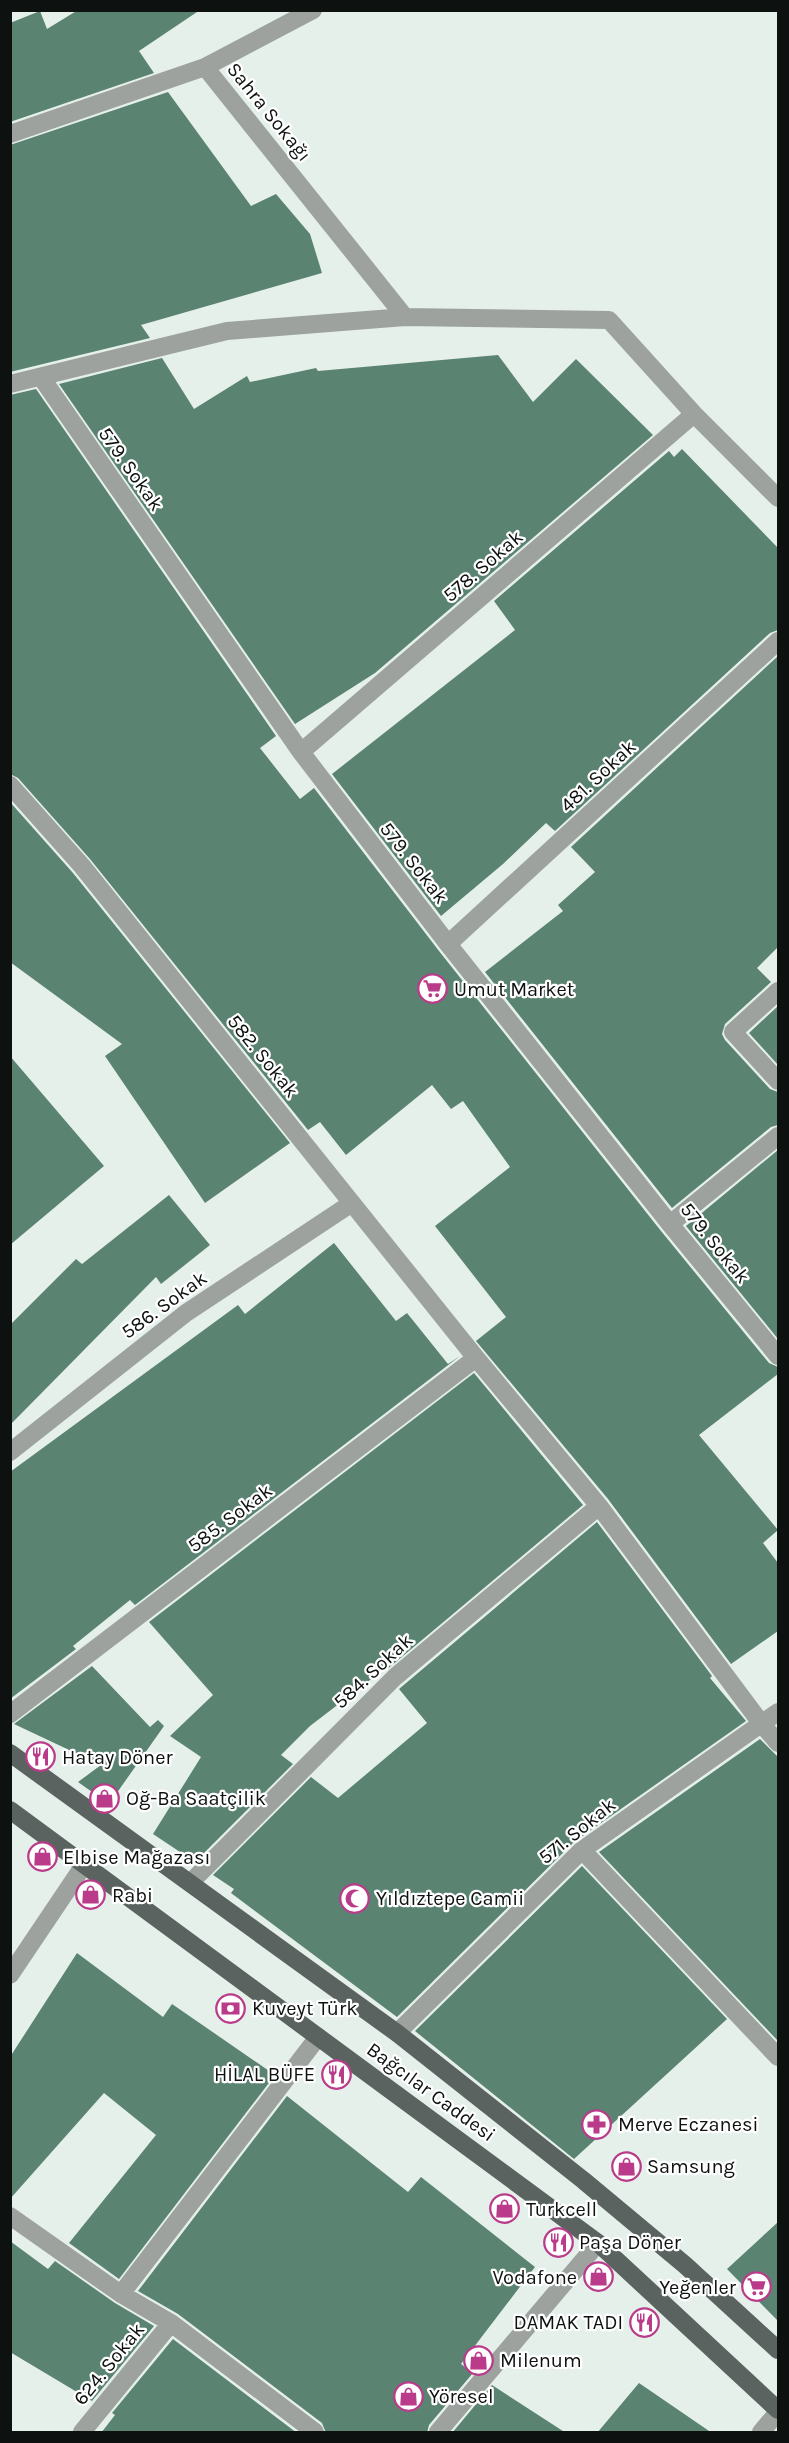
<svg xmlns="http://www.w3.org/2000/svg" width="789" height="2443" font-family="Karla,sans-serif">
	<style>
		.building { fill: #5b8372 }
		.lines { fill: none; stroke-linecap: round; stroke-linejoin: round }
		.minor { stroke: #9da29f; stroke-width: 18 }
		.major { stroke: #5b6360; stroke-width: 18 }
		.labels { text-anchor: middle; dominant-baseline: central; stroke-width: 4.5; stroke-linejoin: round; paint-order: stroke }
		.street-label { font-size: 20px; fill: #0d110f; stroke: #fff }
		.poi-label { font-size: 20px; fill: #0d110f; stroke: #fff; text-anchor: start }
	</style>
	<rect width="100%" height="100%" fill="#e5f0eb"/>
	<path class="building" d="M78,10H200L139,51L154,73L10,122V23L40,11L47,29Z
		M168,92L251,206L276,194L310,234L322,273L141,325L150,338L10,372V145Z
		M498,355L533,402L576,359L653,435L375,673L295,724L59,384L162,358L194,409L247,376L250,382L316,368L318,371Z
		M36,389L276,736L260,748L300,799L314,788L439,951L661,1231L769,1363L778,1367V1374L699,1435L778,1530L763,1543L778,1563V1631L731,1664L608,1499L476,1341L506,1317L435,1226L510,1167L463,1101L451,1109L432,1085L346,1155L320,1122L308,1130L90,859L18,778L10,774V395Z
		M682,449L778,548V630L770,633L555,831L546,823L503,864L441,916L332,774L515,630L494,601L669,451L674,457Z
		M778,656V947L757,968L771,982L725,1024L722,1034L725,1040L770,1089L778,1092V1125L771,1127L672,1208L485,972L563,911L558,905L595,872L571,847Z
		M10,802L73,873L290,1143L205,1203L105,1056L122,1044L10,962Z
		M778,1006V1065L749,1033Z
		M10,1056L104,1166L10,1245Z
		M778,1150V1339L686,1226Z
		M169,1195L210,1245L161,1284L156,1277L10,1425V1325L76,1259L82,1264Z
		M334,1243L396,1321L407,1313L448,1364L460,1356L135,1605L130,1600L73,1646L76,1649L10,1699V1472L238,1305L245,1314Z
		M474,1373L583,1505L385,1671L383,1670L310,1726L281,1755L293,1764L195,1862L153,1834L201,1757L170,1736L213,1695L149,1622Z
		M597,1522L712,1676L710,1678L746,1721L574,1842L397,2017L231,1893L234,1889L213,1875L311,1777L338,1798L427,1723L399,1689Z
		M92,1666L150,1727L158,1720L164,1726L109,1804L78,1782L101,1765L14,1724Z
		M760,1739L778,1757V2041L599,1852Z
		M582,1866L727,2019L574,2159L415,2031Z
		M77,1953L163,2017L172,2004L275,2075L119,2279L69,2243L156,2135L104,2093L10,2199V2057Z
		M287,2096L408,2192L421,2177L535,2267L461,2364L473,2373L429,2425L427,2433H326L322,2423L178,2314L138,2291Z
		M778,2222V2321L727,2269Z
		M10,2241L48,2269L55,2261L115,2303L154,2326L92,2401L10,2352Z
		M173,2339L297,2433H101L115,2415L112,2413Z
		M639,2383L712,2433H597Z
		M492,2385L566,2433H452Z"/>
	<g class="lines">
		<path class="minor" d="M205,67L405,317
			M10,134L205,67L313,10
			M41,377L301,752L448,944L670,1224L778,1356
			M10,384L227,331L405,317L609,320L694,414L778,498
			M301,752L694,414
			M10,785L82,866L476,1358L599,1506L761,1723L778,1743
			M448,944L778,641
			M778,991L733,1032L778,1081
			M670,1224L778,1136
			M10,1452L186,1313L352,1203
			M10,1714L476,1358
			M582,1850L778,2057
			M190,1883L395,1677L599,1506
			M10,1975L84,1865
			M397,2033L582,1850L778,1712
			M10,2216L121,2294L171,2323L315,2432
			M121,2294L318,2037
			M82,2432L171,2323
			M438,2432L598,2243
			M761,2432L778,2412"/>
		<path class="major" d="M10,1753L397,2033L583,2180L685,2265L778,2350
			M10,1810L598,2243L778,2410"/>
	</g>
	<defs>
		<symbol id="supermarket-ring" viewBox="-11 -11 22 22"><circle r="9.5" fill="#fff" stroke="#b93b89" stroke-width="1.5"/><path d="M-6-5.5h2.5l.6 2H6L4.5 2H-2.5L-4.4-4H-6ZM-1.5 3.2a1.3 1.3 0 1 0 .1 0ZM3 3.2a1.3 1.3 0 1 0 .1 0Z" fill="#b93b89"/></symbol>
		<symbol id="restaurant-ring" viewBox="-11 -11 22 22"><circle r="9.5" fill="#fff" stroke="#b93b89" stroke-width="1.5"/><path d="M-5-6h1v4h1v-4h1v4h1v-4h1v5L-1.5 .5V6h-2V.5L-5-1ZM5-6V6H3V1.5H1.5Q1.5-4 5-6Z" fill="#b93b89"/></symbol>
		<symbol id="shop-ring" viewBox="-11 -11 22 22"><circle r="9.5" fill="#fff" stroke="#b93b89" stroke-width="1.5"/><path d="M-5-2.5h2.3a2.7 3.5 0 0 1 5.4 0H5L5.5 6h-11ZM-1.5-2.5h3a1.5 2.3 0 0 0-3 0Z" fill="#b93b89"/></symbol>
		<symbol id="mosque-ring" viewBox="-11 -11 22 22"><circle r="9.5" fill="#fff" stroke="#b93b89" stroke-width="1.5"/><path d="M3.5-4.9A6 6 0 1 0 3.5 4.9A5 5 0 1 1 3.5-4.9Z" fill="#b93b89"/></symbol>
		<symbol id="bank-ring" viewBox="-11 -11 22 22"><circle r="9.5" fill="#fff" stroke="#b93b89" stroke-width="1.5"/><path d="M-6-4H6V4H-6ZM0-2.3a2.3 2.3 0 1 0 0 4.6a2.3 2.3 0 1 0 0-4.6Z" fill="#b93b89"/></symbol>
		<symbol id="pharmacy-ring" viewBox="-11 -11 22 22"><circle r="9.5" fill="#fff" stroke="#b93b89" stroke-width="1.5"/><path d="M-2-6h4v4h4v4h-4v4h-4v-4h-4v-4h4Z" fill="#b93b89"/></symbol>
	</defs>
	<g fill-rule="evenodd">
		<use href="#supermarket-ring" x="416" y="972" width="33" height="33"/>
		<use href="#restaurant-ring" x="24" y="1740" width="33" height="33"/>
		<use href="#shop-ring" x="88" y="1782" width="33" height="33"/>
		<use href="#shop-ring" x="26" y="1840" width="33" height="33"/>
		<use href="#shop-ring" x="74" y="1878" width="33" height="33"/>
		<use href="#mosque-ring" x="338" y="1882" width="33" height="33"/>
		<use href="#bank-ring" x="214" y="1992" width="33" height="33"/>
		<use href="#restaurant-ring" x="320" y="2058" width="33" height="33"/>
		<use href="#pharmacy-ring" x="580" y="2108" width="33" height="33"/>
		<use href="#shop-ring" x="610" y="2150" width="33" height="33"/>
		<use href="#shop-ring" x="488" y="2192" width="33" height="33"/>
		<use href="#restaurant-ring" x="542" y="2226" width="33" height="33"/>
		<use href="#shop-ring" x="582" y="2260" width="33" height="33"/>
		<use href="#supermarket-ring" x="740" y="2270" width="33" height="33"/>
		<use href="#restaurant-ring" x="628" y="2306" width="33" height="33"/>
		<use href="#shop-ring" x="462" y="2344" width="33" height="33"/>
		<use href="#shop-ring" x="392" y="2380" width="33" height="33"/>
	</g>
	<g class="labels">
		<g class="street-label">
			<text transform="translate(269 112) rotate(51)">Sahra Sokağı</text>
			<text transform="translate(131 469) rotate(55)">579. Sokak</text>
			<text transform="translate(483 566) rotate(-41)">578. Sokak</text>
			<text transform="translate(598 776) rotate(-43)">481. Sokak</text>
			<text transform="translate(414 863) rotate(52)">579. Sokak</text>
			<text transform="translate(263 1056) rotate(51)">582. Sokak</text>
			<text transform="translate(715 1243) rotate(51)">579. Sokak</text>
			<text transform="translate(164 1305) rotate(-36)">586. Sokak</text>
			<text transform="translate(230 1518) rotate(-37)">585. Sokak</text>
			<text transform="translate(373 1671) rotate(-43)">584. Sokak</text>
			<text transform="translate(577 1831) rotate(-39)">571. Sokak</text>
			<text transform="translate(431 2092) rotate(36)">Bağcılar Caddesi</text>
			<text transform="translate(109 2364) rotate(-51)">624. Sokak</text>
		</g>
		<g class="poi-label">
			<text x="454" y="989">Umut Market</text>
			<text x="62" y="1757">Hatay Döner</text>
			<text x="126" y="1798">Oğ-Ba Saatçilik</text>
			<text x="63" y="1857">Elbise Mağazası</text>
			<text x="112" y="1895">Rabi</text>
			<text x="376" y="1898">Yıldıztepe Camii</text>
			<text x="252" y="2008">Kuveyt Türk</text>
			<text x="315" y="2074" text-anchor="end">HİLAL BÜFE</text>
			<text x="618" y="2124">Merve Eczanesi</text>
			<text x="647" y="2166">Samsung</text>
			<text x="526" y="2209">Turkcell</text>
			<text x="579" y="2242">Paşa Döner</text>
			<text x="577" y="2277" text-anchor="end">Vodafone</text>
			<text x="736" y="2287" text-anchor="end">Yeğenler</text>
			<text x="623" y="2322" text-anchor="end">DAMAK TADI</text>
			<text x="500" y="2360">Milenum</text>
			<text x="429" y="2396">Yöresel</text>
		</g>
	</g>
	<rect width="789" height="2443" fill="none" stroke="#0d110f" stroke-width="24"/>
</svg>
